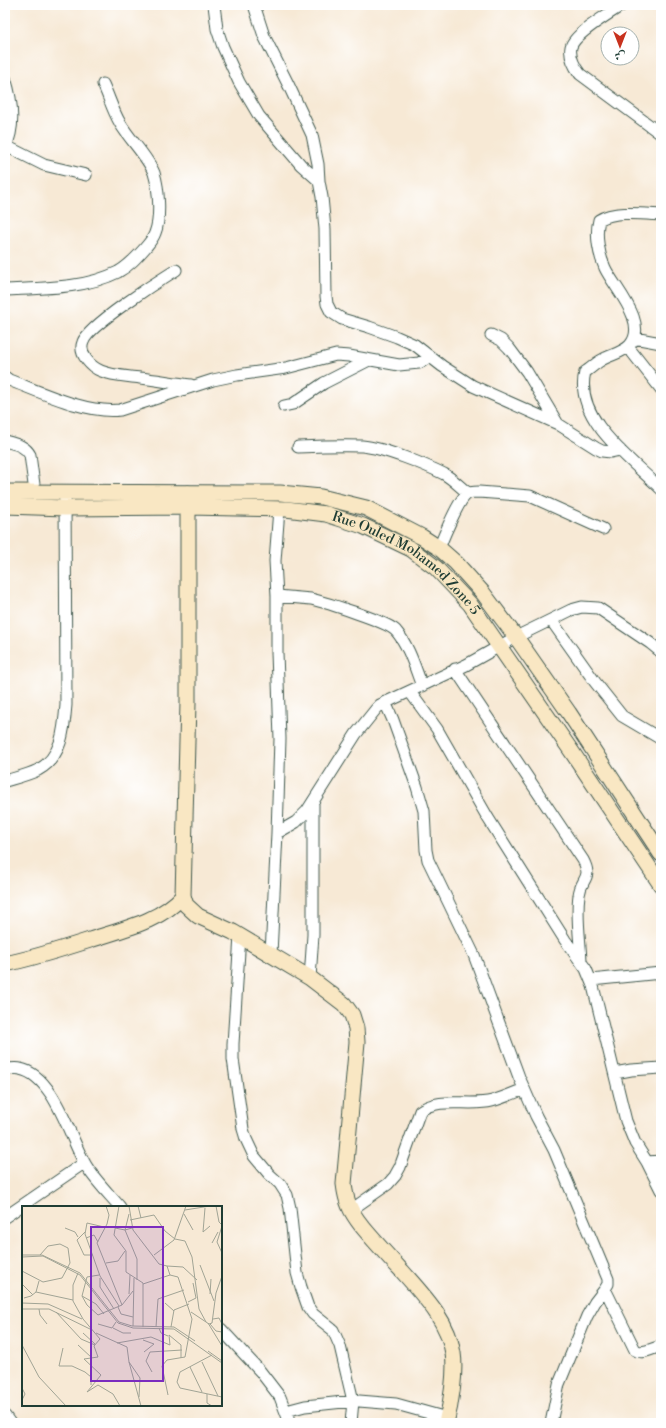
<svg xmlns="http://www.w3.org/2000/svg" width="666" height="1428" font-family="'Libre Bodoni',Amiri,serif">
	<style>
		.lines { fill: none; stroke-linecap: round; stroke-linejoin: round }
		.street-casing { stroke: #3f574c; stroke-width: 13 }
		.secondary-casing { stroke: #3f574c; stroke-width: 17 }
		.street { stroke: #fff; stroke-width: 11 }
		.secondary { stroke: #f9e7c3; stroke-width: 15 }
		.labels { text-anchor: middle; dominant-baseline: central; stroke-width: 3; stroke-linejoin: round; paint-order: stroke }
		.street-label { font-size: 14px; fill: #1f3d34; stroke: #fff }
		.inset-road { fill: none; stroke: #a1a495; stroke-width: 1 }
		.view { fill: #7b2cbf; fill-opacity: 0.15; stroke: #7b2cbf; stroke-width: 2 }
		.inset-edge { fill: none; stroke: #1f3d34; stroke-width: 2 }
	</style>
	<rect width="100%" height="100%" fill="#fff"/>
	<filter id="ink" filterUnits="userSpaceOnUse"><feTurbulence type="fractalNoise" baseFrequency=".025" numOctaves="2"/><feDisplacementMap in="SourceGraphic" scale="8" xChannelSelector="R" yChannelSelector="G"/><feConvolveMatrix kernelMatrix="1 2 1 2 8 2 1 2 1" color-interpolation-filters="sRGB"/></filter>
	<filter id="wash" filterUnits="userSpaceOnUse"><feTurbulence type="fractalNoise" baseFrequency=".012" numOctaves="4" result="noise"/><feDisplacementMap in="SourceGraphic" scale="16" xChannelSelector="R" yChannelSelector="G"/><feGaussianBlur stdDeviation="0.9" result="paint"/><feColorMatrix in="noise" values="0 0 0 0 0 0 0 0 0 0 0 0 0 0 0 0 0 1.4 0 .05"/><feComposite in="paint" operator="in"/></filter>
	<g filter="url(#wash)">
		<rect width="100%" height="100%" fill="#f7e9d5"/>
	</g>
	<g filter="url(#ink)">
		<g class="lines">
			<defs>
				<path id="street" d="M214,5L217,29L223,47L239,82L259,116L301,165L319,181L322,197L325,229L326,296L327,304L331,312L342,319L369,327L397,337L415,345L442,366L473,386L558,424L596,448L602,451L611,452L620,450
					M254,5L264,36L289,86L312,135L318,164L319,181
					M622,5C610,13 574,34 571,47C569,57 574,66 580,74L661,134
					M5,78C12,100 16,126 5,148
					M6,146L44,165L86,175
					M661,215C644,214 614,210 599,220C595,235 599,255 605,268C615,289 649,323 630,345C623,353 609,355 600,361C595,364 590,369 585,372C573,419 632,460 661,489
					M176,270C158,281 88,326 83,342C78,354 91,367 101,371C113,376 127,376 140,378C157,380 174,383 191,385
					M5,290C42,288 84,289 118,272C129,266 137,257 145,248C149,243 153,239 155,233C161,218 159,189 154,173C148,157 129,139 120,123C113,111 109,97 103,84
					M491,335L501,340L509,348L527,372L558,424
					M634,338L661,343
					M628,347L661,389
					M5,377L9,380C41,392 86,414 120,410L213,380L237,375L286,368L336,355L349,356L399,365L419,363L430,357
					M284,406L293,404L324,383L369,360
					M5,441C14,444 25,445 30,455L35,492
					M298,447C319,446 341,445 362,446C384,448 424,464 444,474C453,479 460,487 468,493
					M439,548C443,538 459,499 467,494C470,492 475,492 479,492L530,496L603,529
					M277,596C288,597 300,598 311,599C324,602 389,622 396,631C409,646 415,668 422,686
					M551,620L595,682L622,716L661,739
					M455,669L583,860C593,879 581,878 579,895C576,916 580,939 581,961
					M410,692L437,729L488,818L565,940L586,969L593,986L626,1121L635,1143L647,1162L661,1190
					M385,702L393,720L417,787L424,811L426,850L428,860L474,955L519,1077L536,1116L554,1150L608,1279V1284L605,1289L595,1302L587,1316L559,1384L551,1423
					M5,781C15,778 28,775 38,770C62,757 64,730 66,705L65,492
					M277,833L296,822L307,811L356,734L376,709L380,705L466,665L516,637L571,610L582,607L598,608L650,643L661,652
					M240,936L233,1044V1059L243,1129L246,1139L254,1156L269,1174L280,1184L287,1195L290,1208L297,1273L301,1287L308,1307L313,1314L333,1330L340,1346L353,1401L305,1406L286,1411
					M271,954L277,833L280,739L277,652V596L275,561L279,509
					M310,978L313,935V802
					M591,980L661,973
					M5,1069C10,1069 16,1068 20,1069C53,1075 69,1135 84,1162C91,1176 109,1194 120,1207
					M615,1073L631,1070L661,1068
					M647,1162L661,1161
					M351,1210L388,1184L395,1176L400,1167L420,1111C440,1096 469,1107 492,1101C503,1098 514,1093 524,1089
					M5,1217L84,1163
					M605,1289L635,1350C642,1355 653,1348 661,1346
					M221,1329L260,1371L280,1397L290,1423
					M5,1416L10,1423
					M351,1423L353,1401H359L396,1404L447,1418"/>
				<g id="secondary">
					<path d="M5,492L280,493L321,497L366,508L422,537L439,548L456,563L483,593L516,637L569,713L661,854"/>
					<path d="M188,493V703L183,896L186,905L198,916L233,932L310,978L344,1004L352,1015L356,1028L357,1042L344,1184C346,1201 350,1211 361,1225C374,1241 388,1256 402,1271C423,1295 448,1320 453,1353C456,1372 451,1404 446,1423"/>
					<path id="s1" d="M5,506L65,508L189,507L286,509L326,514L363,526L411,549L436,568L470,604L572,752L661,885"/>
					<path d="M5,964C34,958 62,949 90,940C123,929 159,922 183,896"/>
				</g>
			</defs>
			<use href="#street" class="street-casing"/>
			<use href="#secondary" class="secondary-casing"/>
			<use href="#street" class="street"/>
			<use href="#secondary" class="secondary"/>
		</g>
	</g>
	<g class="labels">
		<g class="street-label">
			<text stroke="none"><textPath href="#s1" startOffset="417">Rue Ouled Mohamed Zone 5</textPath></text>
		</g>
	</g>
	<g transform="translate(22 1206)">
		<rect width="200" height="200" fill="#f7e9d5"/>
		<path class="inset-road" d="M84,0L87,9L85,18L75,37L100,99M97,0L92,29L104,45V66L121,77V121M107,0L111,24L137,58L145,60L148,69M116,0L119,12M194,0L197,16L200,19M183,2L181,26L188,20M163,4L188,0M162,8L171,24M108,14L132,9L143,25L153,33M200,20L195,36L200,47M82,21L65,17L63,28L78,70L97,100M43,22L53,26L56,31M93,22L103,24L107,8M110,22L103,24L115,53V74M63,26L55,34L62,49H71M64,32L72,29L76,36M153,33L163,35L170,51L177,103L184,116M190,37L196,26M0,49H20L58,67L97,116L110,120L152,121L173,135M132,49L152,34L164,0M0,51L21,50L58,69L96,117L111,122L152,123L200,157M84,57L96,55L103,45M178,59L192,95M145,60L161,61L175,74M0,65L21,76L40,72L48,57L46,42L38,38L26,40L18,49M56,67L51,79V95L61,113L78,133L72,140L76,151L62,153L79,169L65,186L76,179L91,188L98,200M77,69L65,71L60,90L65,99L76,109L100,99L111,85M78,72V81L92,103M17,75L14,86L51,94M0,78L11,89M121,78L148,69L156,71L170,113L163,151L145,154L140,160L146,189M107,88L108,69M188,88L189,73M60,90L74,98L82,108M2,92L9,90L14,86M166,96L174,92L171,77M0,97L26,98L60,113M143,97L152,105M96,101L99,108L111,111M0,103H27L70,124M17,103L18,109L25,118M34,106L59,133L73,139M169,106L187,118L190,117L194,87L200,70M191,113L197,112L200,118M186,117L200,140M76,118L90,122L94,116M188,118L194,125L200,126M111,120L112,72M134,121L136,93L162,84M149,121L152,104L167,98M91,122L101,127H109M137,122L139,127L146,130M61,127L73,138M74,127L105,141L107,156L118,172L117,191M121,134L132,138L122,146M95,137L129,131L148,139L147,129L159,139V152M0,139L17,171L44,200M56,139L70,152M41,142L37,160H50L63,166L69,171V179M186,145L200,155M190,149L158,166L155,176L158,182L200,191M107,156L119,200M180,156L196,190M168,161L180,186M130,166L124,155L128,146L160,144M0,182L3,188L0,194M185,188V197L190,200"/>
		<path class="view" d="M69,21H141V175H69Z"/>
		<rect width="200" height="200" class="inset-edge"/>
	</g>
	<rect width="666" height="1428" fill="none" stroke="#fff" stroke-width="20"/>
	<g transform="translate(620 46) rotate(180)"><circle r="19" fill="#ffffff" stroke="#a5b1ae"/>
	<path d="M0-3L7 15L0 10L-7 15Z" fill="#c8321e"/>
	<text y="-6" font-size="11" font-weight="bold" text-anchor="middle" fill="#1f3d34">ش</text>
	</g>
</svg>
